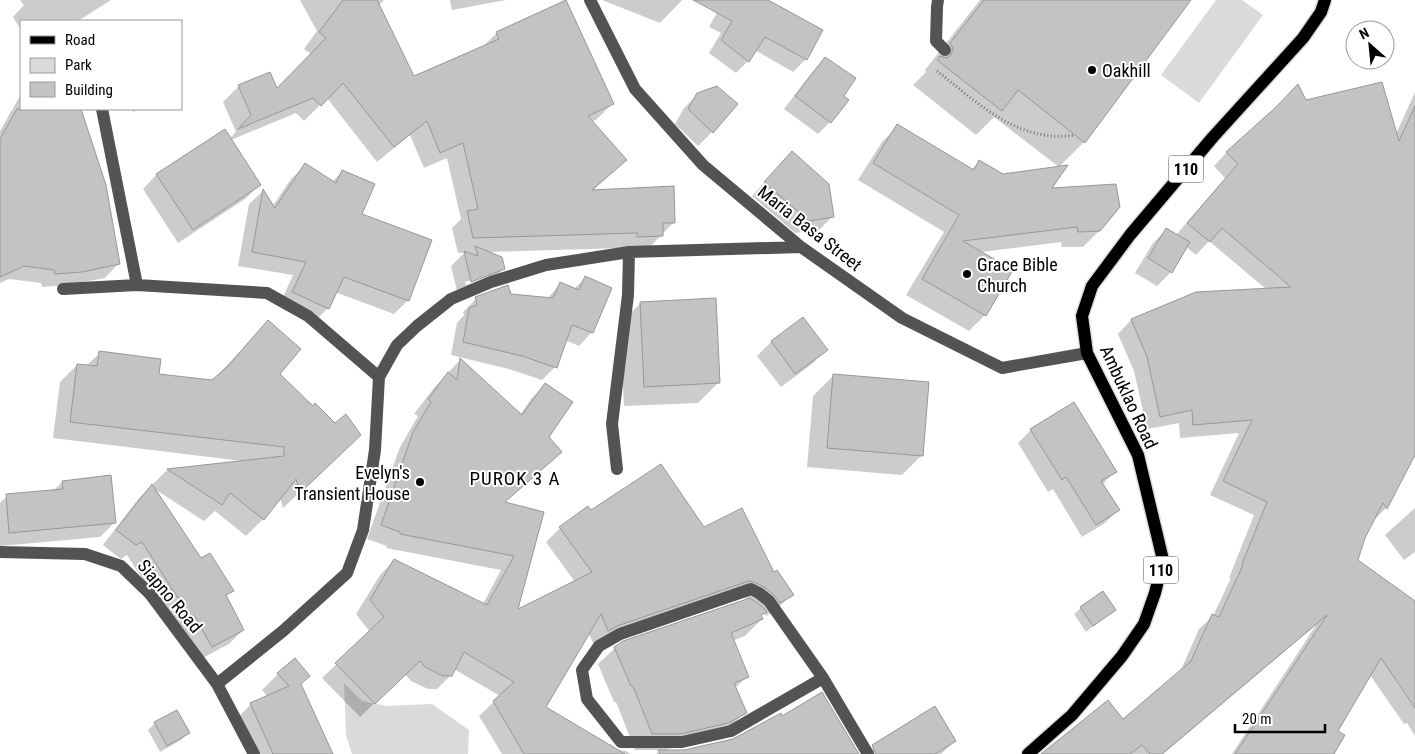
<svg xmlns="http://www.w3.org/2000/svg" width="1415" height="754" font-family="'Roboto Condensed',sans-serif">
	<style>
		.green { fill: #dadada }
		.shadow { fill: #0003; fill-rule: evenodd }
		.building { fill: #c3c3c3; stroke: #979797 }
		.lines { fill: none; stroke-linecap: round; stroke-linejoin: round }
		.major-casing { stroke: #dbdbdb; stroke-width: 15 }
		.path { stroke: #757575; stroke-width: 3; stroke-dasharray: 1 2.5; stroke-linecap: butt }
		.minor { stroke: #535353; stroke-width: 12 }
		.major { stroke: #000; stroke-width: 12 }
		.poi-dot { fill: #000; stroke: #fff; stroke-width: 2 }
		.labels { text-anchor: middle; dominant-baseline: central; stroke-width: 4; stroke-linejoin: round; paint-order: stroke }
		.shield { fill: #fff; stroke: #4c4c4c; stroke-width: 1 }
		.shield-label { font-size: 16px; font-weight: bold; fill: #000 }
		.poi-label { font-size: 18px; fill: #000; stroke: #fff; text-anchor: start }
		.street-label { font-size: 18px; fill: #000; stroke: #fff }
		.neighbourhood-label { font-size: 19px; letter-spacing: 1px; fill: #000; stroke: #fff }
	</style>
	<rect width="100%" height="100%" fill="#fff"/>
	<path class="green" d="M1216,0H1242L1263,15L1199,103L1161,75Z
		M344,683L362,701L387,706L432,704L469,730L468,754H352L346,735Z"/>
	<path class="shadow" d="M20,0H111L78,21H21V30L13,17L24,5Z
		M300,0H384L378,6L414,78L481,48L497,33L612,104L596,120L591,122L625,160L591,192L674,222L646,251L621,253V246L619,248L488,252L503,269L489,283L458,295L451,266L464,253H458L452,228L461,219L447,158L424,168L410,135L377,162L327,98L304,121L296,113L231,140L259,185L245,199L178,243L143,189L156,175L225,130L230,138L236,132L223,102L239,86L276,90L311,54L304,49L317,31ZM489,274V276L466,285L465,282Z
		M450,0H506L452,10Z
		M602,0H682L660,23Z
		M724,0H769L768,1L806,59L793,72L755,50L748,61L736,73L709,53L721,33L709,27Z
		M980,0H1191L1084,142L1059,167L994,117L976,135L913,85L926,72L925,70Z
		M825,59L830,122L818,134L784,109L813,71Z
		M1415,92V452L1386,508L1373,521L1364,537L1357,560L1415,602V736L1407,723L1404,724L1370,675L1337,732L1333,754H1232L1316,625L1163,754H1043L1122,721L1180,672L1199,629L1213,616L1231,578H1229L1254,515L1210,495L1239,433L1180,438L1179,423L1147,429L1134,371L1118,334L1131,320L1196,293L1266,289L1209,241L1196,255L1186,247L1171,272L1157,286L1135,273L1153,243L1167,229L1176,235L1225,178L1214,166L1227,152L1305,101L1396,134Z
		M21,94V109H80L105,185L118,264L105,278L68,285L42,287L41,283L9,279L0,283V131Z
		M698,94L712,132L698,146L675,124L684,108Z
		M129,109H137L134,112Z
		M898,126L971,170L979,162L1003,175L1049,189L1099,231L1083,247H1062L1061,242L981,252L985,315L969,331L906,295L944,232L858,180L882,142Z
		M792,152L833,216L819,230L795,233L752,196Z
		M305,165L332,182L342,172L360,215L408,300L394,314L335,292L328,308L314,322L279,306L293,275L238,266L249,204L263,191L272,207L291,179Z
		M585,278L592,332L579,346L565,340L555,367L542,380L509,369L451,355L457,323L464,315L463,312L476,299L510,295L547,299L561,283L574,289Z
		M641,303L719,382L698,403L624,406L620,323Z
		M803,319L826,350L812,364L781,387L757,356L771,342Z
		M268,322L279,374L343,452L283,508L280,498L263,519L246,536L215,511L204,521L153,488L201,560L232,590L225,597L243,630L229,644L197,661L175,630L127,555L121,559L103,545L138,499L167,470L242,461L53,438L60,382L77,365L86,366L100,353L157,375L212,381Z
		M460,360L520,415L531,399L545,385L504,503L543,513L516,612L575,582L546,542L560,528L587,508L591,512L703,529L774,573L792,594L778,608L766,616L764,613L760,616L762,619L745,636L732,641L747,677L735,688L745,712L728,729L710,740L664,750L684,751L734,740L782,717L851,754H656L660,750H635L616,702H614L598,664L615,648L749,600L740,595L594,645L588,632L544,707L608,745L611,744L616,750L626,751L631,754H502L479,716L500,696L454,669L451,675L437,689H428L411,681L405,674L360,717L322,678L370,632L356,614L380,575L394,560L483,604L501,570L386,548L387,546L367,539L400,447L418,416L414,414L434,388Z
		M834,375L922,455L902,475L807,467L813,396Z
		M1031,430L1115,471L1102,485L1118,510L1105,523L1082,537L1053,489L1048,492L1018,443Z
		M62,482L114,523L100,537L0,546V503L7,496L53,491Z
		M1415,508V552L1404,560L1385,535Z
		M1081,608L1114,610L1086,632L1074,614Z
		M278,674L300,684L328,754H250L235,721L251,704L268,697L262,690Z
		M155,723L188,733L181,740L160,752L148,730Z
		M880,741H955L941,754H867Z"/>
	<path class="building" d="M343,0H377L414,76L499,39L496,32L566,0L614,104L588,116L627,160L592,190L674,186L675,223H663V236L637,237V232L636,233L473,238L467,211L478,209L463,143L440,153L427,121L394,147L343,83L321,106L313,98L238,129L251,115L238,85L270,72L277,88L326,38L319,32Z
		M693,0H768L823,30L807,60L765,37L749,62L721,40L732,21Z
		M984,0H1191L1085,143L1018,90L1002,111L937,60L940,56L947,58L951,55L953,48L950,43Z
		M825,57L856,78L844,96L849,100L831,123L795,96Z
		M1382,82L1399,141L1415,106V455L1387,509L1383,503L1365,538L1358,560L1415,601V708L1381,658L1338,731L1345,735L1334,754H1235L1327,615L1162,754H1150L1142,745L1130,754H1041L1108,700L1123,719L1191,661L1212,614L1219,617L1243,565L1242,564L1267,502L1223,481L1252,420L1193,425L1192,410L1160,417L1147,357L1131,319L1196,292L1291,287L1222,228L1210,242L1187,223L1238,164L1226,152L1276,107L1298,84L1306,100Z
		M717,86L738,104L713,133L688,109L697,93Z
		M17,109H81L106,185L120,264L82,272L55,274L54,270L24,266L0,277V139Z
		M897,124L974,170L979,160L1003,174L1068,165L1052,188L1116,184L1120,207L1100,231L1078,232L1077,227L963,241L1013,270L986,316L922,279L959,215L873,163Z
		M225,129L261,185L193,230L156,174Z
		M792,151L829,184L834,217L809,221L764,182Z
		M305,163L336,183L342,170L375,184L362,214L432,240L409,301L344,277L329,309L292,292L306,262L252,252L263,189L275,208Z
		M1166,228L1190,242L1172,273L1148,258Z
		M475,246L502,257L505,269L471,282L464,251L478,256Z
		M585,276L612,288L593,333L572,325L557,368L522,356L463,342L469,308L477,305L475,297L508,285L511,294L553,298L560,282L579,290Z
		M716,298L720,383L644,387L640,302Z
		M803,317L828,350L795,374L771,341Z
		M268,320L301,349L280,374L313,406L315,403L335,423L346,414L361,435L300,493L296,479L264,520L230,493L222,505L167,469L284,456V447L70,422L77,364L97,366L99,351L161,359L159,374L212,380L226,368Z
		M460,358L522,415L545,383L573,402L549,437L562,452L505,502L544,512L518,609L592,572L559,527L588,506L591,510L661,464L704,527L742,508L774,572L777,570L794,595L780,603L774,595L764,587L754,582L749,581L617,626L608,631L601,614L546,707L625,754H524L493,701L514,682L464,652L452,676H443L425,667L420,661L375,704L335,663L384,617L370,600L394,559L487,605L514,556L400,534V532L381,525L413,432L431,402L428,399L448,372L457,380Z
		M833,374L929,382L923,456L827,448Z
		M1074,402L1117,472L1101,481L1120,510L1096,525L1066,477L1062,480L1030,429Z
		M111,475L116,523L9,533L6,494L63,489L62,481Z
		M152,484L201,558L210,553L234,591L226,595L244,630L212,647L194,615L190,617L142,542L136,545L116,530Z
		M1103,591L1116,610L1093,626L1080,607Z
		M750,598L763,607L767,612L761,615L763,619L731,633L749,677L734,683L747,713L728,723L681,734H652L633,686H631L614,647L623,641Z
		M295,658L310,676L301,684L333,754H273L250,703L289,686L277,673Z
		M822,692L859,754H660L658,750H684L733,739L781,713L782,716Z
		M935,706L956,741L935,754H876L872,745Z
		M177,710L190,733L167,746L154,722Z"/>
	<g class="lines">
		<defs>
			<path id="major" d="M1028,754L1072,715L1122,656L1144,624L1155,593L1163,560L1138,455L1087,353L1082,316L1092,286L1130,235L1213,137L1303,38L1321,12L1325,0"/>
		</defs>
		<use href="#major" class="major-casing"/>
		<path class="path" d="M937,71C978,103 1019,144 1075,135"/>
		<path class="minor" d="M590,0L635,89L703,165L801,247L902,318L1002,368L1087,353
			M938,0L937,7L936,41L945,50
			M102,109L137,285
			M63,289L137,285L267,293L308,316L379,377
			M617,469L612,424L628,295L629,252
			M0,552L85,554L121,566L150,594L217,684L254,754
			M823,678L731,731L682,742H621L587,699L582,670L599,646L620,634L751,589L759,593L769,601L823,678L868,754
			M217,684L283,631L347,573L363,530L375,450L379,377L397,345L417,326L451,299L491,282L546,265L629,252L801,247"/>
		<use href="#major" class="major"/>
	</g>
	<g class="poi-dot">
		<circle cx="1092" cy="70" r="5"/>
		<circle cx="967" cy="274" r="5"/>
		<circle cx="420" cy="482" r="5"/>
	</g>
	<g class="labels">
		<g class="shield">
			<rect x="1168.5" y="155.5" width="35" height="27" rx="4"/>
			<rect x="1143.5" y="556.5" width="35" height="27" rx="4"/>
		</g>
		<g class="shield-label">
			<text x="1186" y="169">110</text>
			<text x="1161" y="570">110</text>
		</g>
		<g class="poi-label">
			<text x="1102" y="70">Oakhill</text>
			<text x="977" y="264">Grace Bible<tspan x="977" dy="21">Church</tspan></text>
			<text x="410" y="472" text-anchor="end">Evelyn's<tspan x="410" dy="21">Transient House</tspan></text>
		</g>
		<g class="street-label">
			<text transform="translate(810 228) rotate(38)">Maria Basa Street</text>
			<text transform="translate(1129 397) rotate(65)">Ambuklao Road</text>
			<text transform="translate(170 596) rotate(50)">Siapno Road</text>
		</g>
		<g class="neighbourhood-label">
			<text x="515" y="478">PUROK 3 A</text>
		</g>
	</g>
	<rect x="20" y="20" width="162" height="90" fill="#ffffff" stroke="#999999"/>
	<rect x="30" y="36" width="25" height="8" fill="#000000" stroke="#999999"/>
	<text x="65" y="45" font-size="15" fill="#000000">Road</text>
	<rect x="30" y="58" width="25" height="15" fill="#dadada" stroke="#999999"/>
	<text x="65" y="70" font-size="15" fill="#000000">Park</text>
	<rect x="30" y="82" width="25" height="15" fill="#c3c3c3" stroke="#999999"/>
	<text x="65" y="95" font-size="15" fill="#000000">Building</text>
	<g transform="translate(1370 45) rotate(333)"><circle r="24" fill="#ffffff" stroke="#999999"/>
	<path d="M0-4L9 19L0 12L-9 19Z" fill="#000000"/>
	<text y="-8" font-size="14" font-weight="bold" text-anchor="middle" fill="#000000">N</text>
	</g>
	<path d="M1235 724v8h90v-8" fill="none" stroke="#000000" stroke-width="2.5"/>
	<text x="1242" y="724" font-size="15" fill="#000000" stroke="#ffffff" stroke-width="4" paint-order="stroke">20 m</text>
</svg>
